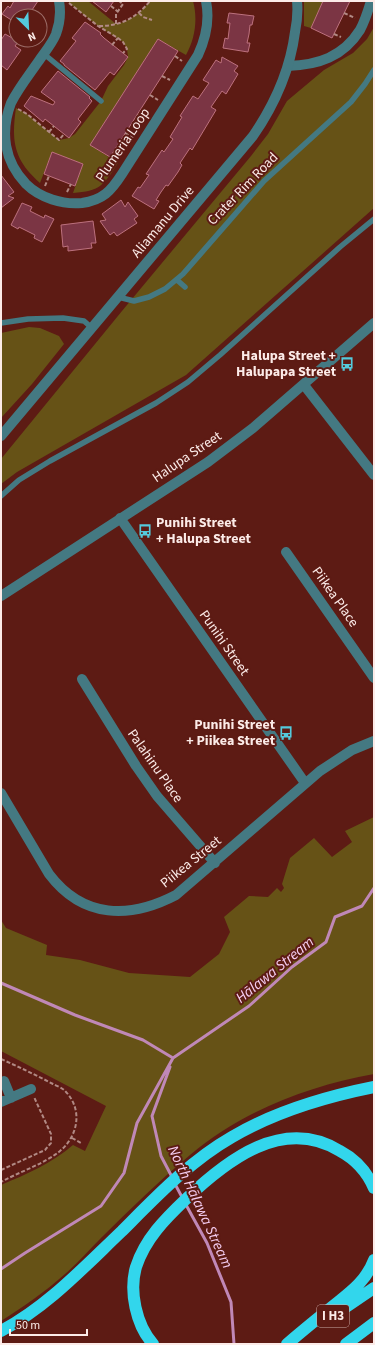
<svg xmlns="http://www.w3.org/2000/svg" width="375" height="1345" font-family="'Source Sans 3',sans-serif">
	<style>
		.green { fill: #665216 }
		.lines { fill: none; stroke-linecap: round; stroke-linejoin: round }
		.stream { stroke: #c088b7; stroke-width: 3 }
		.building { fill: #7b3544; stroke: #bd717e }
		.path { stroke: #b18984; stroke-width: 2; stroke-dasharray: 4 2; stroke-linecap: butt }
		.service { stroke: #447982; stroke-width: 5.5 }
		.minor { stroke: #447982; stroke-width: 10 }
		.tertiary { stroke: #447982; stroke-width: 10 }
		.motorway { stroke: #32d6ec; stroke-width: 12 }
		.labels { text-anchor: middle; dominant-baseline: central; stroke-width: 4; stroke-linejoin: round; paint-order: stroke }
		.shield { fill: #5d1b14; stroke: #ccada8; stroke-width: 1 }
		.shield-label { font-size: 13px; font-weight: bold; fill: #fcebe8 }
		.street-label { font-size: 14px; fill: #fcebe8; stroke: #5d1b14 }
		.poi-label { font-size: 14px; font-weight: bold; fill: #fcebe8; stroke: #5d1b14; text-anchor: end }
		.water-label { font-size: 15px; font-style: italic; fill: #f6cef2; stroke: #5d1b14 }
	</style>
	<rect width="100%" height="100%" fill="#5d1b14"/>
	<path class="green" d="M69,1H88L116,24C131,21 140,13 150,1H193C198,19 195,39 186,55L158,39L90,145L118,163C103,186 100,191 73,193L83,164L52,152L40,183C14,160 11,142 16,108L27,114L59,140L69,138L75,134L101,101L108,86L124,65L128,57L127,49L123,42L98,26L69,3Z
		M304,1H323L311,28L304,26Z
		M374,27V208L186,375L17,472L1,484V459L122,311L251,156L268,134L287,101L324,70L353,53L367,39Z
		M29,327L40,328L59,336L64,344L32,384L1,418V333Z
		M374,817V1074C308,1086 242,1111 190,1155C159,1181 130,1209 101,1238C89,1250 78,1263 65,1274C45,1292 23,1307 1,1321V1185C27,1174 52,1163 73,1145L85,1151L106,1106L1,1051V920L6,928L47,945L46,955L80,960L129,973L190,977L219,954L230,932L224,917L249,896L268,897L277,888L281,892L284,888L282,884L290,858L314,838L332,857L352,842L345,831Z"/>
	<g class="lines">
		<path class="stream" d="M1,983L75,1015L143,1040L173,1058
			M170,1067L152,1116L161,1156L172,1177
			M175,1184L183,1199
			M185,1203L207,1243L231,1302L234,1344
			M1,1269L25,1253L101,1206L124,1173L137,1123L173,1058L249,1006L292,967L326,942L335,917L362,906L374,888"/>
	</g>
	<path class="building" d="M14,1H38L28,16H16V23L2,14L8,6L10,8Z
		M92,1H114L106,12Z
		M323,1H350L332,38L311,28Z
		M229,13L254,16L252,25H250L249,34L247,43H250L248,52L223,48L225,38L228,39L230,23H227Z
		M85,22L101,33L100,34L104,38L128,57L114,75L110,72L95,90L64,65V64L60,61L76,41L72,38Z
		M5,34L16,40L18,42L15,46L21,50L7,70L1,65V40Z
		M158,39L178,51L110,157L90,145Z
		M222,57L238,66L234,71L238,74L226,94L222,91L211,107L216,110L192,150L190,148L180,163L182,165L178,172L168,186L166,185L161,192L156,200L159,201L154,209L132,196L138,187L140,188L149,175L146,174L162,150L164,152L173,139L170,137L182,117L180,116L193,96L198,99L209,83L203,80L216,60L221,63Z
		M58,71L90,97L89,98L92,101L78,119L81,122L69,138L45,119L43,122L24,106L31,96L53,105L55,102L41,92Z
		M52,152L83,164L75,186L44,174Z
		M1,175L14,192L8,196L14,198L1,208Z
		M121,200L125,207L128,202L138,216L134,219L137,223L117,236L114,232L110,235L100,221L106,220L102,214Z
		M22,203L32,207L30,211L44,218L45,215L54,219L42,242L34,238L35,235L19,227L18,229L11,225Z
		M93,221L96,243H91L92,248L68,251V246L63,247L61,225Z"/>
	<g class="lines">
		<path class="path" d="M69,3L98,26L118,38L123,42L127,49L123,53
			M111,6L117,11
			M139,13L143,17L152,20
			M344,13L355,18
			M116,24V14L123,4L119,1
			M99,26C121,26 136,18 150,1
			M334,34L341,37
			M112,45L118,38
			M175,56L182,61
			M162,76L170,80
			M150,95L158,100
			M18,109L27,114L59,140L64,134
			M137,115L145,120
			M49,132L54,126
			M125,133L133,138
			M113,153L120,158
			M45,186L49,176
			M67,192L71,184
			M1,1059C19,1067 36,1075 53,1084C57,1086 63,1088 66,1092C83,1110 78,1136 60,1151C44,1164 19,1172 1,1182
			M72,1138L81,1143
			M1,1170L45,1150L51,1143V1134L34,1097"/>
		<path class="service" d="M44,54L101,101
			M177,280L185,287
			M118,297L134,301L149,297L165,289L183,274L264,181L351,102L365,84L374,70
			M1,323L28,319L63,318L84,321L92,328
			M1,496L19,480L50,461L156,403L188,382L220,355L340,247L374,219"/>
		<path class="minor" d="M59,1C61,12 60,23 56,34C52,44 44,53 38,62C29,75 18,89 11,103C0,132 4,161 26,184C40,198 63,205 82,203C103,200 111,191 122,174L198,55C206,38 210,21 206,1
			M288,66C318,65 343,57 360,30C365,21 368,11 371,1
			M304,385L374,475
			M120,518L305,783
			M286,552L374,678
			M1,596L208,462L253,428L374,323
			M82,679L136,766L157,796L215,863
			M1,793L49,874C83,919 130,919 176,895L320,771L352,750L374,741
			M4,1081L11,1098
			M1,1102L31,1089"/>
		<path class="tertiary" d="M1,436L253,136C275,104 290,71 295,32C297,22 298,11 297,1"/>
		<path class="motorway" d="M340,1311L374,1288
			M1,1331C47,1307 84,1267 122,1231C156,1197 190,1161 232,1137C276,1111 324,1097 374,1087
			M153,1344C136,1325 129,1291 136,1267C145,1239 165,1219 186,1199C227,1160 283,1116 340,1151C355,1159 367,1172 374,1188
			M287,1344C300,1333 313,1322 327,1311C346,1295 365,1284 374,1260
			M346,1344L374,1323"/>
	</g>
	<defs>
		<symbol id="bus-bare" viewBox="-9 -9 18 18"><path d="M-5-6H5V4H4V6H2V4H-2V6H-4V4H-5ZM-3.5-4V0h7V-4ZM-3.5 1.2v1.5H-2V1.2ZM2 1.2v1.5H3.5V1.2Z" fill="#54cadc" stroke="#5d1b14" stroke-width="2.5" paint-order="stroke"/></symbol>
	</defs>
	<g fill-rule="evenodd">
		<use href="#bus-bare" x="337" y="354" width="20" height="20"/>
		<use href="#bus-bare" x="135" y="521" width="20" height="20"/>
		<use href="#bus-bare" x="276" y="723" width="20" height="20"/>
	</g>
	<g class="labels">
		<rect class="shield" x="317" y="1305" width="32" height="22" rx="3"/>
		<g class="shield-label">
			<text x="333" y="1316">I H3</text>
		</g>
		<g class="street-label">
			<text transform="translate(123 145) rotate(-56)">Plumeria Loop</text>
			<text transform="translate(243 189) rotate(-46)">Crater Rim Road</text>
			<text transform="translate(163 222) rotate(-50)">Aliamanu Drive</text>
			<text transform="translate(187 457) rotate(-34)">Halupa Street</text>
			<text transform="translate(335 597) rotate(55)">Piikea Place</text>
			<text transform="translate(224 643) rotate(55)">Punihi Street</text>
			<text transform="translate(155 766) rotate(55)">Palahinu Place</text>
			<text transform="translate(191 862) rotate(-39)">Piikea Street</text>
		</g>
		<g class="poi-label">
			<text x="336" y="356">Halupa Street +<tspan x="336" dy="16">Halupapa Street</tspan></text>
			<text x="156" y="523" text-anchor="start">Punihi Street<tspan x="156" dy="16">+ Halupa Street</tspan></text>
			<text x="275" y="725">Punihi Street<tspan x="275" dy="16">+ Piikea Street</tspan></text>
		</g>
		<g class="water-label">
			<text transform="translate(275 970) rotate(-39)">Hālawa Stream</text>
			<text transform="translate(200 1207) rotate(65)">North Hālawa Stream</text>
		</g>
	</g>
	<rect width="375" height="1345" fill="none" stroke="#fcebe8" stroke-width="4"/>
	<g transform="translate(28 28) rotate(156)"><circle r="19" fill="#5d1b14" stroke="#9d6e69"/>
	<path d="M0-3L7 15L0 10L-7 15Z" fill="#54cadc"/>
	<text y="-6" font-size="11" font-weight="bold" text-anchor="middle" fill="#fcebe8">N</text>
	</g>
	<path d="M10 1329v6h77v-6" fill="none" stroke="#fcebe8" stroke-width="2"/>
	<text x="16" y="1329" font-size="12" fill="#fcebe8" stroke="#5d1b14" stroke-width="3" paint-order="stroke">50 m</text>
</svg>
